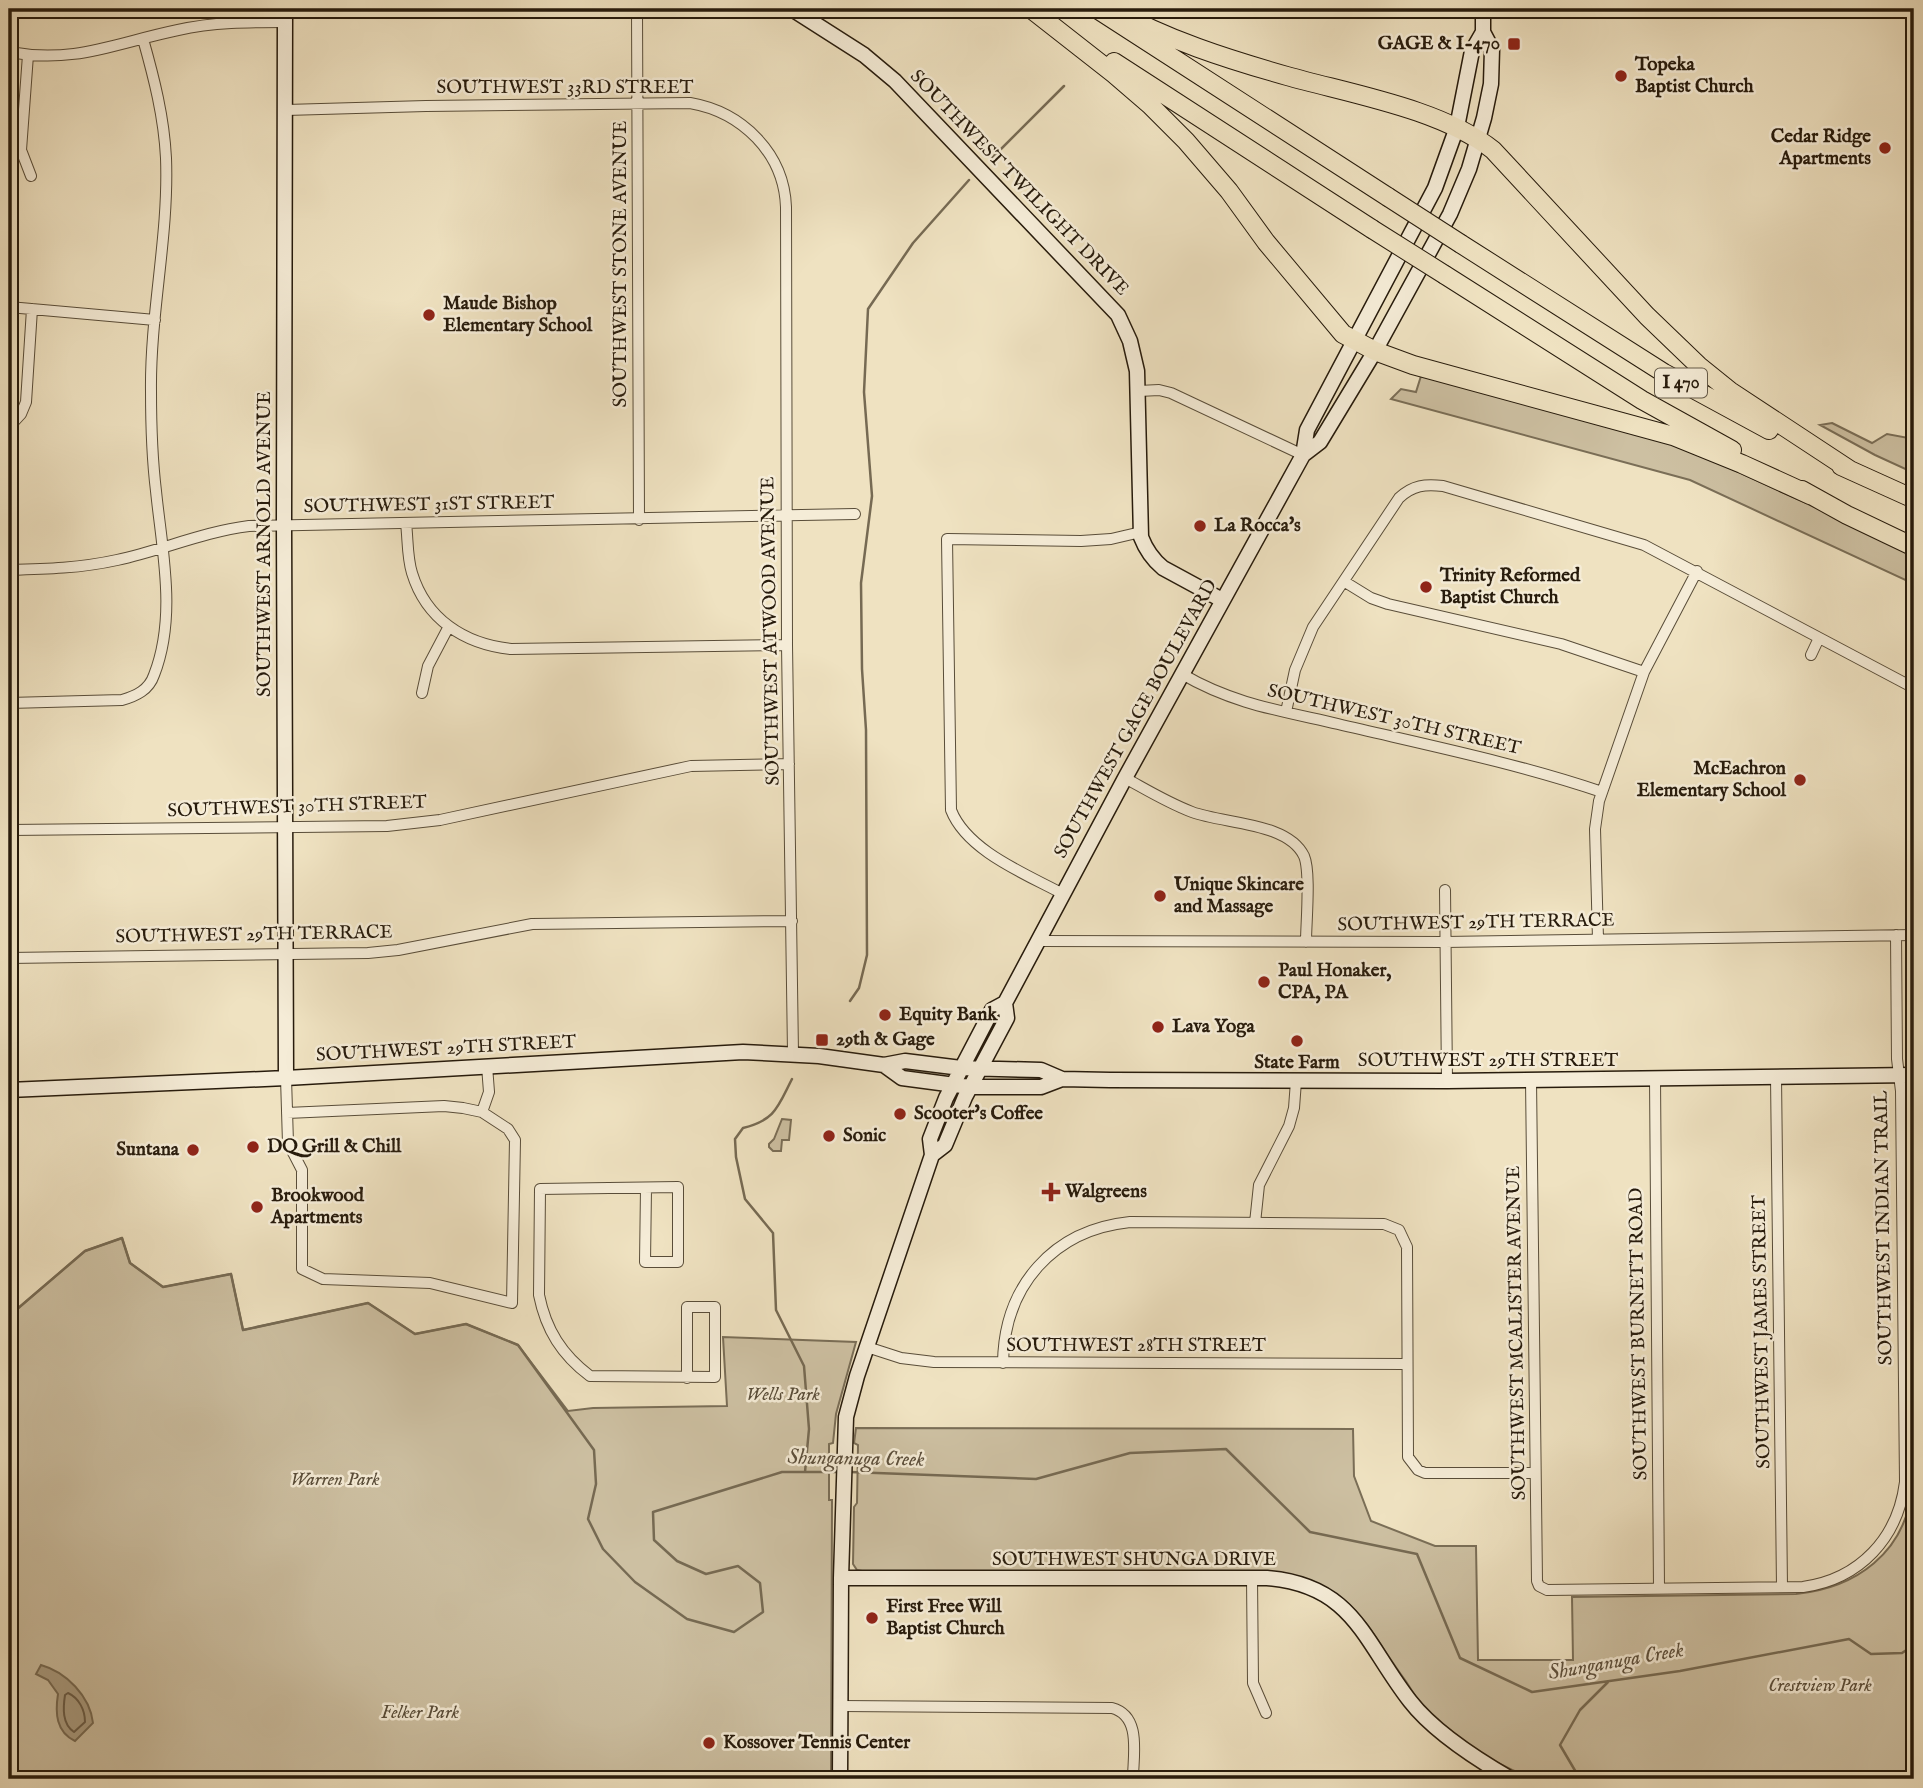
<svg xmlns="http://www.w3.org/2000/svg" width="1923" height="1788" font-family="'IM FELL English',serif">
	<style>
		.green { fill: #cdc0a2; stroke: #7a6e57; stroke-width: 2 }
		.water { fill: #ab9e83; stroke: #766a53; stroke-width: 2 }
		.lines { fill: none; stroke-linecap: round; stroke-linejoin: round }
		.shore { stroke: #695c48; stroke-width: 2 }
		.stream { stroke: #766a53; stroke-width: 2.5 }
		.street-casing { stroke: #594d39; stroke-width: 12 }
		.secondary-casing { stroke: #271b0c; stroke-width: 17 }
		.highway-casing { stroke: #271b0c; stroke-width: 20 }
		.street { stroke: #f5ecd7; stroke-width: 10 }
		.secondary { stroke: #f5ecd7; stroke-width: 14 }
		.highway { stroke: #efe2c1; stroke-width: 18 }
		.highway-bridge-casing { stroke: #271b0c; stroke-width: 20; stroke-linecap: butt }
		.highway-bridge { stroke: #efe2c1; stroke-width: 18 }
		.poi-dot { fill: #8f2418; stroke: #f5ecd7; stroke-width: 2.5 }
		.labels { text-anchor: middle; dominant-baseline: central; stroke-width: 5; stroke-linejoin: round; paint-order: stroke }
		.shield { fill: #f5ecd7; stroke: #655a49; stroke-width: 2 }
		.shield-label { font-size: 18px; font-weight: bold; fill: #271b0c }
		.poi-label { font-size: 19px; font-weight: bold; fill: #271b0c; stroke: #f5ecd7; text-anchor: start }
		.street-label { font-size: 19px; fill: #271b0c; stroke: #f5ecd7 }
		.park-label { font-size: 19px; font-style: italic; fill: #594d39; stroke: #f5ecd7 }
		.water-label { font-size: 21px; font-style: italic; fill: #5c4f3c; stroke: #f5ecd7 }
	</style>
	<rect width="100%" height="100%" fill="#efe2c1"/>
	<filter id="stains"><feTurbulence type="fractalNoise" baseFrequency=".00286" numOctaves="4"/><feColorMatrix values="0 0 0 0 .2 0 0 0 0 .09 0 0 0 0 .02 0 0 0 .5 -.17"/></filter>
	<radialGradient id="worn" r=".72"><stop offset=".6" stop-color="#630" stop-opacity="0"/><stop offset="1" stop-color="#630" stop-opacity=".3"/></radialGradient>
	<path class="green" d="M1421,376L1680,445L1914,553V584L1690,480L1391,399L1401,389L1416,392Z
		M1832,423L1872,443L1887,434L1914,439V473L1875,455L1820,425Z
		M782,1119L791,1120L789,1140H782L781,1151H773L769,1147V1144L774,1139Z
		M122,1238L130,1263L163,1287L231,1274L243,1330L368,1303L415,1334L466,1324L518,1345L568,1411L593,1408L727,1406L723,1337L856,1342L836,1414L833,1443L829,1444V1500H832L831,1779H9V1316L85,1251Z
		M1912,1312H1914V1779H1534C1494,1764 1457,1741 1427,1711C1418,1702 1412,1690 1405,1680C1363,1623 1358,1590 1282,1573L862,1571L857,1570L853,1564L854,1507L857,1503L858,1445L854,1443L856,1428L1353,1429L1354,1476L1371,1521L1435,1546H1476L1478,1660H1573L1572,1597L1796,1594C1856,1588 1905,1553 1912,1489C1914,1470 1911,1449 1911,1430C1911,1391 1911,1351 1912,1312Z"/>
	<path class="water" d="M41,1665C66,1672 90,1696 93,1723L75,1741C56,1732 55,1713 58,1694L48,1680L36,1674Z"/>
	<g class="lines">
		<path class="shore" d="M68,1693C79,1698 85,1710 85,1722L74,1732C62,1724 63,1708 65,1695Z"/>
		<path class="stream" d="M992,158L1064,86
			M850,1001L859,988L867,955L866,730L862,669L861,583L872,496L864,392L868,309L913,243L969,180
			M792,1079C778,1106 776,1120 743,1128L735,1139L736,1157L745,1199L773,1233L776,1310L804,1366L809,1429L805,1472
			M9,1316L85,1251L122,1238L130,1263L163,1287L231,1274L243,1330L368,1303L415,1334L466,1324L518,1345L594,1450L596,1484L588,1519L603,1549L635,1582L687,1619L734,1632L763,1612L760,1583L738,1566L706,1574L677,1561L654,1540L653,1512L782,1472H840
			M850,1472L1036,1479L1130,1453L1226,1449L1310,1532L1417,1554L1460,1658L1532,1692L1680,1671L1849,1639L1871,1654L1902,1653L1914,1645
			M1580,1779L1560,1745L1580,1710L1608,1682"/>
		<defs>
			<path id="street" d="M637,9L639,520
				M9,52C75,64 115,43 178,30C213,22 249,22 285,22
				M28,55L21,150L31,176
				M286,110L426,106L690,103C742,112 784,153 786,207L787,645L793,1053
				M9,307L155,320
				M1139,391L1159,390L1171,393L1303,455
				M9,427L21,414L26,402L32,309
				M406,523C408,539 407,557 412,573C426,619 464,644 511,649L787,645
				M9,570C46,569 81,568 117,560C163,550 202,532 249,526L855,514
				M1345,582L1371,598L1388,604L1561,644L1644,672
				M1811,655L1819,638
				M1182,674C1233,704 1282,711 1338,724C1427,745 1516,763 1602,792
				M422,693L428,666L448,628
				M9,703L122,700C136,696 149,690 154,675C177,616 162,551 156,491C152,458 151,424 151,391C150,313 169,236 166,158C164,117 154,78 143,39
				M1286,712L1295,670L1313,627L1399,498C1413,485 1425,484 1443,486L1644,545L1914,688
				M1125,778C1147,790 1168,803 1192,812C1224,824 1288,822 1304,856C1311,872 1306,922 1306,942
				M9,830L387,826L440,820L691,766L789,764
				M1445,890L1447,1081
				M1063,894C1026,874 967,851 951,810L947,539L1081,541L1111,539L1141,532
				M1598,939L1595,829L1599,801L1644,672L1697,571
				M1038,941L1445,942L1914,935
				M9,958L368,953L398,950L532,924L792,921
				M1776,1077L1782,1587
				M286,1078L288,1143L302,1170V1269L323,1279L430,1283L512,1303L515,1140L508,1129L482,1112L463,1108L444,1106L287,1113
				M1655,1079L1659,1588
				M1531,1080L1537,1581L1539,1586L1547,1590L1803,1587C1860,1579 1898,1538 1905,1482L1901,1091L1897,1059L1896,935
				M482,1112L489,1092L487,1066
				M646,1188L645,1262H678V1187L540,1189L539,1295C546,1330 562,1355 590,1376L715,1377V1307H687V1378
				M1255,1223L1259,1185L1289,1126L1294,1108L1296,1081
				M867,1347L901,1358L934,1362L1406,1364
				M1003,1363C1004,1286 1053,1230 1130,1222L1384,1224L1399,1230L1407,1247L1408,1457L1418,1470L1425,1473H1535
				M1252,1578L1253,1683L1266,1713
				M840,1706L1112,1708C1142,1716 1133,1755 1133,1779"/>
			<path id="secondary" d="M285,9L284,524L286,1078
				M792,9L864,55L895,81L1118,315L1130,341L1137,371L1141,537C1146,550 1152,559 1163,568L1222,600
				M1303,455L1320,442L1375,351L1450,214L1469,169L1484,118L1491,84L1492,49L1483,32V9
				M884,1065L902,1078L970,1087H1041L1062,1079
				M9,1090L286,1078L743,1052L819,1056L884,1065L905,1061L961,1068L1041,1070L1062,1079L1110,1080L1447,1081L1914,1075
				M932,1155L945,1145L965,1097L1007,1018L1005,1003
				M841,1578H1267C1354,1585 1364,1642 1410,1701C1434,1732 1478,1760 1511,1779
				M840,1779L841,1578L846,1417L857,1376L932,1155L930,1139L946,1098L992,1010L1005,1003L1125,778L1303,455L1307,430L1435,188L1457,127L1472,51L1483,32"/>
			<path id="highway" d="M1031,9L1114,74L1150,105L1186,141L1229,191L1266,242L1343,334L1375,351L1413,365L1673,436L1742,464L1810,495
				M1097,9L1388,197
				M1112,9C1167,40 1227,59 1287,76C1351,94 1441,109 1493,150L1647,316L1699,366L1730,391L1850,470
				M1114,62L1372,229
				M1461,244L1664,373L1769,430
				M1445,275L1642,400L1732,450
				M1841,466L1914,499
				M1802,490L1847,515L1914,547"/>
		</defs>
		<use href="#street" class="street-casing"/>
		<use href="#secondary" class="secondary-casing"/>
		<use href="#highway" class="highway-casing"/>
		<use href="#street" class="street"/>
		<use href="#secondary" class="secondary"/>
		<use href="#highway" class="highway"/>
		<defs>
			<path id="highway-bridge" d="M1388,197L1461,244
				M1372,229L1445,275"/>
		</defs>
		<use href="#highway-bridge" class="highway-bridge-casing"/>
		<use href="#highway-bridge" class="highway-bridge"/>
	</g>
	<g class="poi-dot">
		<rect x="1507" y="37" width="14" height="14" rx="3.5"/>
		<circle cx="1621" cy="76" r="7"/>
		<circle cx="1885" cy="148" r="7"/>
		<circle cx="429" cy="315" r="7"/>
		<circle cx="1200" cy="526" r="7"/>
		<circle cx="1426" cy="587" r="7"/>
		<circle cx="1800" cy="780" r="7"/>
		<circle cx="1160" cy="896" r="7"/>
		<circle cx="1264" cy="982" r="7"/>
		<circle cx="885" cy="1015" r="7"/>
		<circle cx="1158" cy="1027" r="7"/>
		<rect x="815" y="1033" width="14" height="14" rx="3.5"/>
		<circle cx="1297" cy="1041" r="7"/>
		<circle cx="900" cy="1114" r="7"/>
		<circle cx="829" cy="1136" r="7"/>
		<circle cx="253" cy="1147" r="7"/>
		<circle cx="193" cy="1150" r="7"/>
		<path d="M1047.5 1181.5h7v7h7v7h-7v7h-7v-7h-7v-7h7z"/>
		<circle cx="257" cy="1207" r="7"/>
		<circle cx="872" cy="1618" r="7"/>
		<circle cx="709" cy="1743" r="7"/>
	</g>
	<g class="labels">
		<rect class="shield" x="1655" y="368.5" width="52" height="29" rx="5"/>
		<g class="shield-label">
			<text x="1681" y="383">I 470</text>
		</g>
		<g class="poi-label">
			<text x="1500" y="44" text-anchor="end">GAGE &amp; I-470</text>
			<text x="1635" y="65">Topeka<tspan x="1635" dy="22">Baptist Church</tspan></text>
			<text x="1871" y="137" text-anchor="end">Cedar Ridge<tspan x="1871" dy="22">Apartments</tspan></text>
			<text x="443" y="304">Maude Bishop<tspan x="443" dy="22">Elementary School</tspan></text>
			<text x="1214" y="526">La Rocca's</text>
			<text x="1440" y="576">Trinity Reformed<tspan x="1440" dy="22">Baptist Church</tspan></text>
			<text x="1786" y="769" text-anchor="end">McEachron<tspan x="1786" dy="22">Elementary School</tspan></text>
			<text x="1174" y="885">Unique Skincare<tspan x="1174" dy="22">and Massage</tspan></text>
			<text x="1278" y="971">Paul Honaker,<tspan x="1278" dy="22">CPA, PA</tspan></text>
			<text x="899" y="1015">Equity Bank</text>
			<text x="1172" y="1027">Lava Yoga</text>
			<text x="836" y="1040">29th &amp; Gage</text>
			<text x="1297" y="1063" text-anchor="middle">State Farm</text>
			<text x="914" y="1114">Scooter's Coffee</text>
			<text x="843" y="1136">Sonic</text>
			<text x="267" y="1147">DQ Grill &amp; Chill</text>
			<text x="179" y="1150" text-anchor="end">Suntana</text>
			<text x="1065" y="1192">Walgreens</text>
			<text x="271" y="1196">Brookwood<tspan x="271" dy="22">Apartments</tspan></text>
			<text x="886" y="1607">First Free Will<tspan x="886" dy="22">Baptist Church</tspan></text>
			<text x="723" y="1743">Kossover Tennis Center</text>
		</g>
		<g class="street-label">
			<text x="565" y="88">SOUTHWEST 33RD STREET</text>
			<text transform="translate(1019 183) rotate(46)">SOUTHWEST TWILIGHT DRIVE</text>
			<text transform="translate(621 264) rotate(-90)">SOUTHWEST STONE AVENUE</text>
			<text transform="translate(429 505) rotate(-1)">SOUTHWEST 31ST STREET</text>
			<text transform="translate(265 544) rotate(-90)">SOUTHWEST ARNOLD AVENUE</text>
			<text transform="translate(771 631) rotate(-91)">SOUTHWEST ATWOOD AVENUE</text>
			<text transform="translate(1136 719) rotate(-61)">SOUTHWEST GAGE BOULEVARD</text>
			<text transform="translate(1394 720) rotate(13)">SOUTHWEST 30TH STREET</text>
			<text transform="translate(297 807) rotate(-2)">SOUTHWEST 30TH STREET</text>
			<text transform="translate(1476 923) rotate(-1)">SOUTHWEST 29TH TERRACE</text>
			<text transform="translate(254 935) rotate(-1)">SOUTHWEST 29TH TERRACE</text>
			<text transform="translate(446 1049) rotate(-3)">SOUTHWEST 29TH STREET</text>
			<text x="1488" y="1061">SOUTHWEST 29TH STREET</text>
			<text transform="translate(1884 1228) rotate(-91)">SOUTHWEST INDIAN TRAIL</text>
			<text transform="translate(1762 1332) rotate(-91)">SOUTHWEST JAMES STREET</text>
			<text transform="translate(1517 1333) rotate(-91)">SOUTHWEST MCALISTER AVENUE</text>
			<text transform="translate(1639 1334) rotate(-91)">SOUTHWEST BURNETT ROAD</text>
			<text x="1136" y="1346">SOUTHWEST 28TH STREET</text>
			<text x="1134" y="1560">SOUTHWEST SHUNGA DRIVE</text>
		</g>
		<g class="park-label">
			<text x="783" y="1395">Wells Park</text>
			<text x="335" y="1480">Warren Park</text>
			<text x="1820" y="1686">Crestview Park</text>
			<text x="420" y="1713">Felker Park</text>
		</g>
		<g class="water-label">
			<text transform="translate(856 1459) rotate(1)">Shunganuga Creek</text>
			<text transform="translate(1616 1662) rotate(-10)">Shunganuga Creek</text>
		</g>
	</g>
	<rect width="1923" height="1788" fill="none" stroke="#efe2c1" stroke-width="35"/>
	<rect x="10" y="10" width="1902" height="1767" fill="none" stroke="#271b0c" stroke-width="3.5"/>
	<rect x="18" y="18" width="1888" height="1753" fill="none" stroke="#271b0c" stroke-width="2"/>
	<rect width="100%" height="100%" filter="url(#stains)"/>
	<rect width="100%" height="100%" fill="url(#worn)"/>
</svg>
